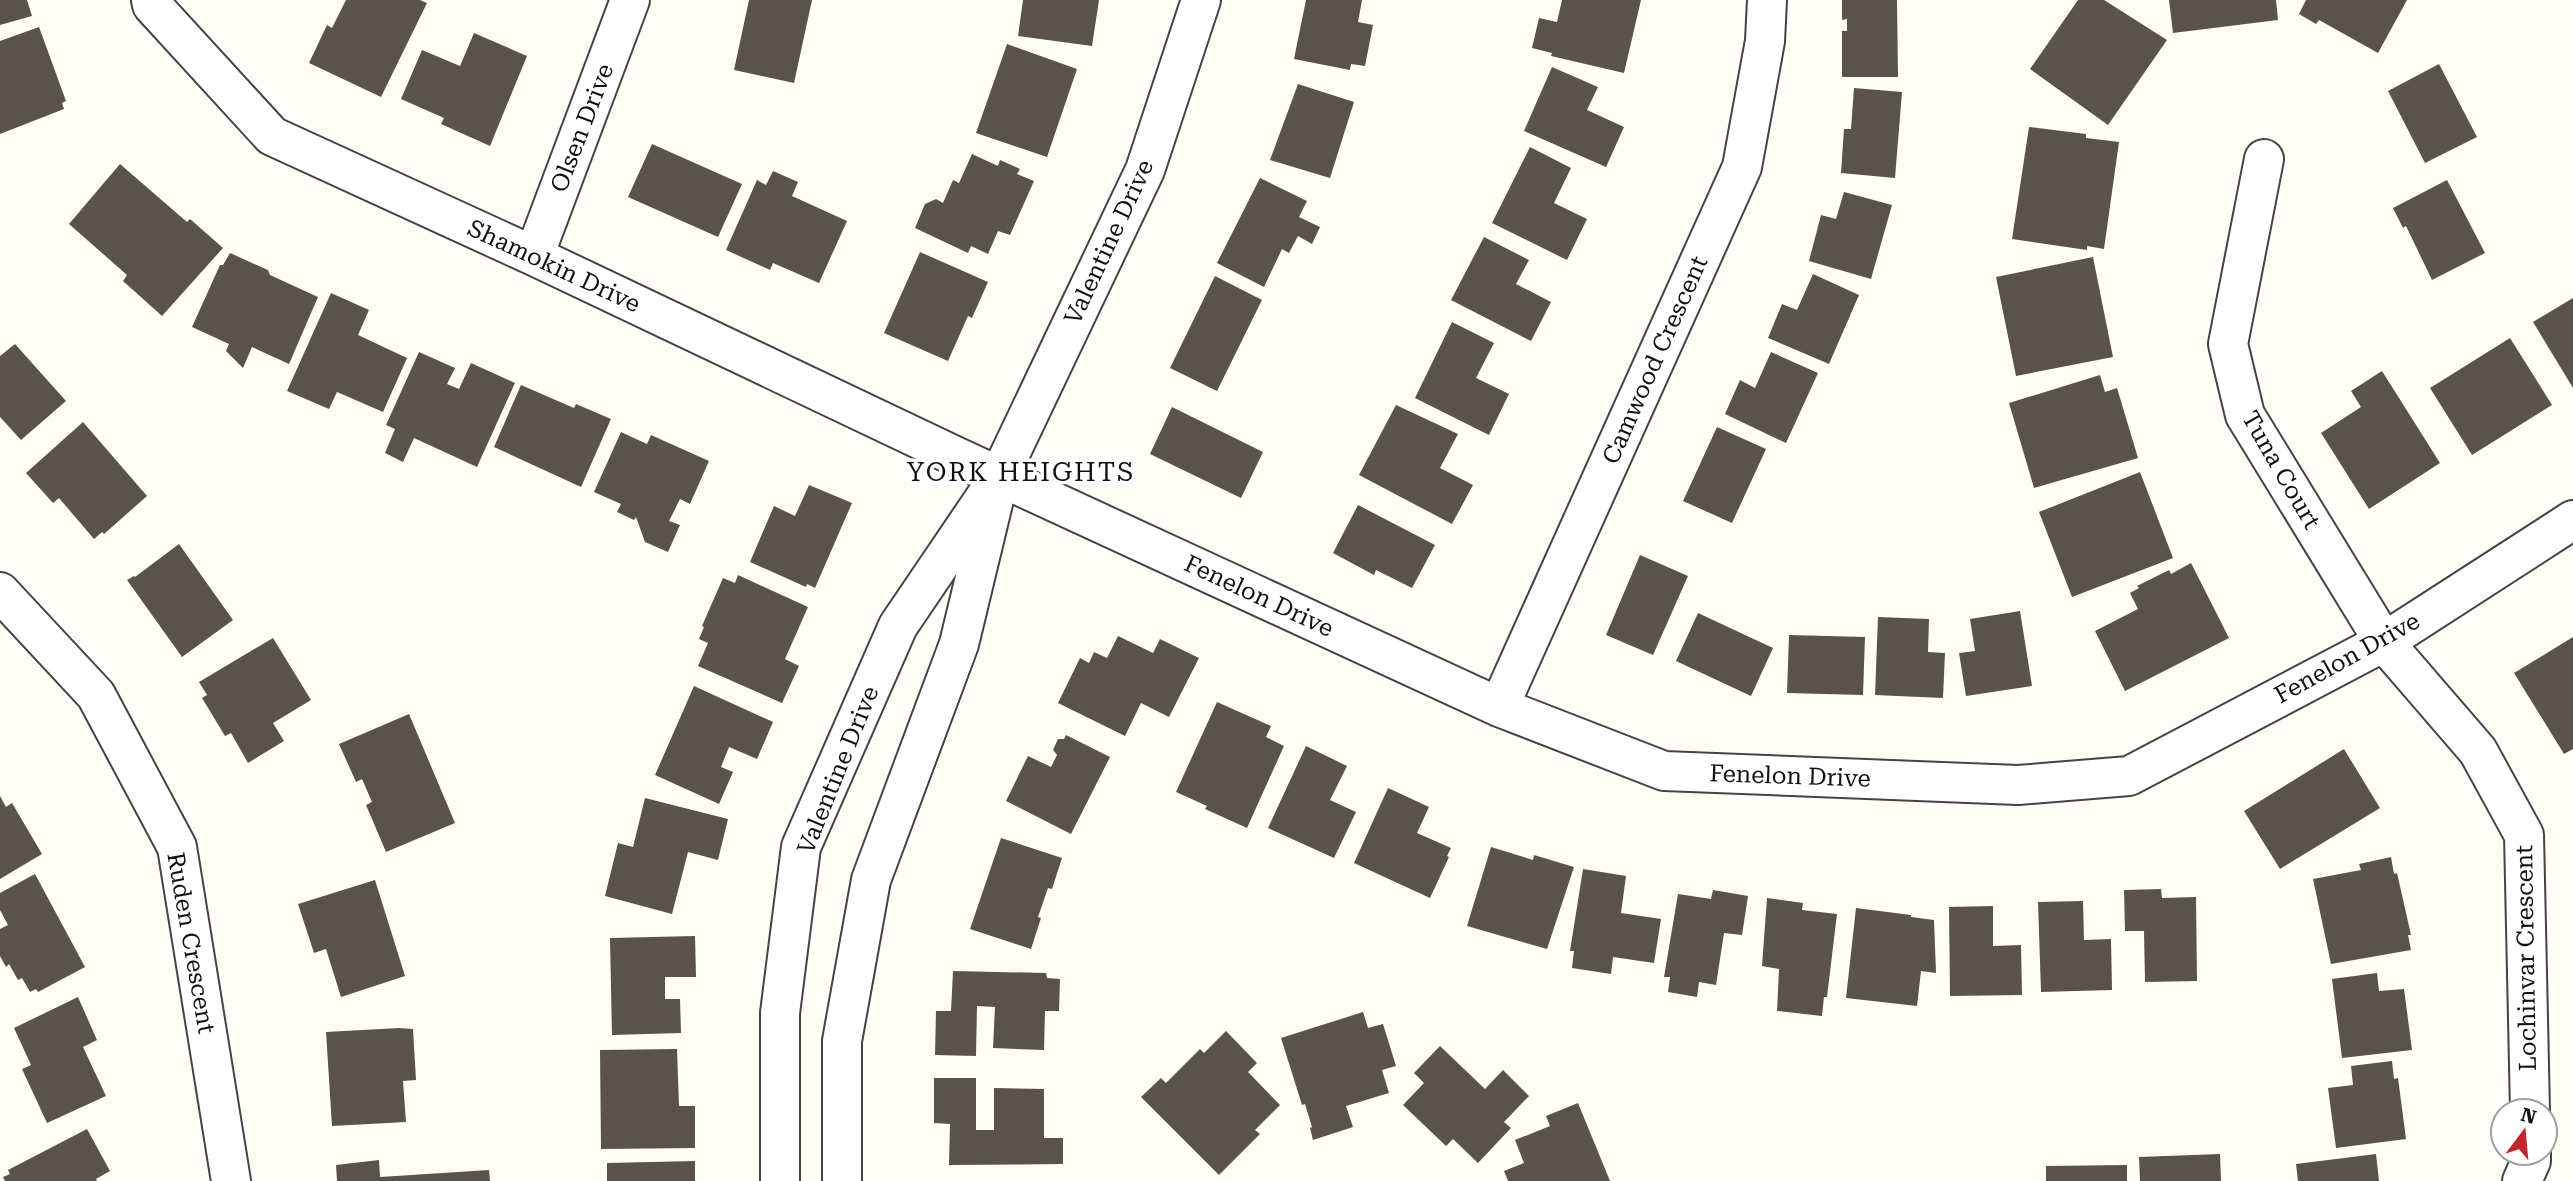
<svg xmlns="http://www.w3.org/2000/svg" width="2573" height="1181" font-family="'Roboto Serif',serif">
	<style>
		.building { fill: #5a524d }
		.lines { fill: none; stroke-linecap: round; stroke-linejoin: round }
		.street-casing { stroke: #444; stroke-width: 42 }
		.street { stroke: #fff; stroke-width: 38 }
		.labels { text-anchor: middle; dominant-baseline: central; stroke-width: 7; stroke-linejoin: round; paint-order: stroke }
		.street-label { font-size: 24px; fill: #111; stroke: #fff }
		.neighbourhood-label { font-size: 26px; letter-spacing: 2px; fill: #111; stroke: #fff }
	</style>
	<rect width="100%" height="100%" fill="#fffdf5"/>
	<path class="building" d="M0,0H27L32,16L0,25Z
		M346,0H420L427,3L381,97L309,63L327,25L332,28Z
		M749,0H812L794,83L734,70Z
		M1023,0H1099L1092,46L1018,36Z
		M1306,0H1362L1358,22L1373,25L1365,66L1351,64L1350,70L1294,59Z
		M1562,0H1641L1624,73L1551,56L1552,53L1532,48L1539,18L1557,22Z
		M1842,0H1897L1898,77H1842V31H1847V19L1842,20Z
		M2078,0H2104L2167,40L2108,125L2030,69Z
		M2169,0H2276L2278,20L2173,33Z
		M2306,0H2407L2378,53L2319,20L2316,24L2299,14Z
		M39,27L66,101L62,103L64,109L0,134V41Z
		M474,33L527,56L490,146L441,124L444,118L401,99L422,50L460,66Z
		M1007,44L1077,69L1047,157L976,133Z
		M2439,64L2477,137L2425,163L2388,91Z
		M1552,67L1598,87L1587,110L1624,127L1606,167L1524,131Z
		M1298,84L1354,102L1330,178L1270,160Z
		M1854,88L1902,92L1895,178L1841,173L1844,129H1851Z
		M2029,127L2086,134V138L2119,142L2104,249L2087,246V250L2012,239Z
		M652,144L742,184L718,237L628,197Z
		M1530,147L1571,168L1554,203L1587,219L1567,260L1492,223Z
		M972,154L998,166L1000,160L1020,169L1017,174L1034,181L1010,235L998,231L988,254L971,246L968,253L915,228L925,204L936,199L943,203L953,180L959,183Z
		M120,164L187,222L190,219L223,248L162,316L123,281L127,275L69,224Z
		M773,171L798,182L792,196L847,221L819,283L773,263L770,270L726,250L757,180L766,185Z
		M1260,178L1307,201L1299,217L1320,227L1312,244L1298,236L1289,253L1282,249L1264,287L1217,263Z
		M2447,180L2485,253L2432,280L2406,226L2403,228L2393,208Z
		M1844,192L1892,205L1871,279L1809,261L1821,215L1836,219Z
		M1484,237L1529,260L1516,284L1551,302L1531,341L1451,300Z
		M920,252L988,282L972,318L968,316L948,361L884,333Z
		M230,253L268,270L270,275L318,297L289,364L252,347L243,368L226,351L229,344L192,327L220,265H223Z
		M2093,257L2113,357L2016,376L1996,277Z
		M1813,274L1859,295L1829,364L1768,338L1782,304L1797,310Z
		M1215,276L1262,300L1217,391L1170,368Z
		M331,293L369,310L358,335L407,358L383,412L337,392L329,409L287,391Z
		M2573,298V388L2533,322Z
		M1452,322L1494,343L1476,378L1509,394L1489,435L1415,398Z
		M2510,338L2552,405L2472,455L2430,388Z
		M15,344L66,401L21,440L0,417V356Z
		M419,352L455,368L447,384L459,389L471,363L515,383L477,467L414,438L403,462L385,453L395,429L386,425Z
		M1771,352L1818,373L1786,443L1725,414L1740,380L1755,388Z
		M2382,371L2440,463L2369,509L2321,433L2361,407L2351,391Z
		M2100,375L2105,392L2117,388L2138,458L2034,488L2009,403Z
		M521,385L574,408L576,404L611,419L581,487L494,447Z
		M1396,405L1458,434L1440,468L1473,485L1452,524L1359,475Z
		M1172,407L1263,452L1241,498L1150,454Z
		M83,422L147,496L104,534L102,532L94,539L59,498L53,503L26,473Z
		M1717,427L1766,449L1732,523L1683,501Z
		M621,432L647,444L651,435L709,461L690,504L680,499L669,521L680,525L668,552L645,542L636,517L634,520L617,512L621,504L594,492Z
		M2140,472L2173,558L2072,597L2039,512Z
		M809,485L852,503L815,588L807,584L806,587L750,562L774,506L795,516Z
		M1358,505L1435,545L1412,588L1376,570L1374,575L1333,553Z
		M179,544L233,620L182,657L127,580L134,576L135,577Z
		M1640,555L1688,576L1653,655L1606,635Z
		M2191,563L2229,638L2125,691L2095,631L2138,609L2130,593L2139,588L2137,586L2169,570L2171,574Z
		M738,575L808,607L785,659L799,666L782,703L698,666L708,643L699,639L704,627L702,626L723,578L735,583Z
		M2020,611L2032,686L1966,696L1959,653L1975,651L1970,619Z
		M1698,613L1773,648L1751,696L1676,661Z
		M1878,617L1929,619L1928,652L1945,653L1943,698L1875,695Z
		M1789,635L1865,637L1863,695L1787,693Z
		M1118,636L1153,653L1160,639L1199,658L1169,717L1141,703L1125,736L1058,703L1080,658L1089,663L1094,652L1107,658Z
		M2573,637V749L2564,754L2514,673Z
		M273,638L311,700L273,723L284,741L248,763L231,733L225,736L202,698L207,695L199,682Z
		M694,686L773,722L757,759L729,747L721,767L733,772L719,804L655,775Z
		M1217,702L1271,726L1266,737L1284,746L1247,828L1205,809L1207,806L1176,792Z
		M409,714L455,823L386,852L366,805L372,802L362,779L356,782L339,744Z
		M1066,735L1110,757L1071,834L1006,801L1028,756L1051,767L1057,755L1053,750L1058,739H1064Z
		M1306,746L1347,766L1330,800L1356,812L1334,858L1268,828Z
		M2344,749L2380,808L2280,869L2244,811Z
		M1388,788L1429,807L1417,833L1451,848L1447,856L1449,857L1430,898L1354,863Z
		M0,796L6,807L12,803L42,854L0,879Z
		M645,798L728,819L718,860L688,852L672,914L605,896L618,843L633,847Z
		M1001,838L1062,858L1052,889L1048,888L1038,917L1041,918L1031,949L970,929Z
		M1491,847L1533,860L1534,855L1574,867L1547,949L1467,926Z
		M2391,857L2394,874L2397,873L2411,935H2408L2411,950L2331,964L2313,879L2361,870L2359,864Z
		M1583,869L1626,876L1621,913L1661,919L1654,963L1613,957L1611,974L1572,968L1574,951H1570Z
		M35,874L85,967L38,992L36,989L30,992L22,978L18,980L9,964L6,967L0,956V929L8,925L0,910V893Z
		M375,880L405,976L341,997L326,949L314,953L298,904Z
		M2161,889L2162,898L2196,897L2197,981L2145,982L2144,931H2125L2124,890Z
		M1713,890L1748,896L1742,935L1724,933L1716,985L1699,982L1697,997L1668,992L1670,977H1664L1678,894L1711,899Z
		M1767,898L1803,903L1802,910L1837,914L1827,997H1824L1822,1016L1777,1011L1779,969L1762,966Z
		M2083,901L2084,940L2111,939L2112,990L2041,992L2038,902Z
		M1993,906V946L2021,945L2022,995L1950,996L1949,907Z
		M1856,908L1911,915V917L1934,920L1936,973L1921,971L1917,1006L1846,998Z
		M695,936L696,977H665V999H680L681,1033L612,1035L610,938Z
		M953,971L1046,973L1047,978L1060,979L1059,1011H1045L1044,1050L993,1048L995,1007L977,1006L976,1056L935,1055L936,1011H951Z
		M2377,973L2379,991L2404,989L2412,1050L2342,1058L2332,979Z
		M78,997L97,1040L83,1047L106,1096L47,1123L22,1069L31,1065L14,1028Z
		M1363,1012L1368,1028L1383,1024L1396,1066L1382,1070L1389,1093L1346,1106L1353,1127L1313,1140L1310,1128L1312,1127L1305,1104L1302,1105L1281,1038Z
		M399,1028L413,1029L416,1080L403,1081L406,1122L332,1126L326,1032Z
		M1226,1031L1257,1063L1248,1072L1280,1105L1255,1130L1260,1134L1219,1175L1141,1097L1161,1078L1166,1083L1200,1049L1204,1053Z
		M1440,1046L1485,1089L1503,1070L1529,1096L1504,1122L1511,1128L1478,1163L1453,1139L1446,1146L1403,1105L1424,1083L1414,1073Z
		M677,1049L679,1106H695V1148L601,1149L600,1050Z
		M2392,1061L2394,1079L2398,1078L2406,1139L2336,1148L2328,1088L2353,1085L2351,1066Z
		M934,1078H976V1130H994V1088L1044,1089V1138H1063V1164L949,1165L950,1124L934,1123Z
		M1578,1103L1610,1181H1508L1504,1171L1524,1163L1515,1140L1550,1126L1546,1116Z
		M87,1129L110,1171L96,1179L97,1181H5L3,1177L10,1174L8,1170Z
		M2220,1154L2221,1181H2140L2139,1157Z
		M2376,1154L2379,1181H2298L2296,1164Z
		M379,1160L380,1177L489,1170L490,1181H337L336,1165Z
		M695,1161V1181H607V1163Z
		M2127,1165V1181H2046V1166Z"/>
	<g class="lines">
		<defs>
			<path id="street" d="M151,0L152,5L272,136L534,256L957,457L1499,707L1664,771L2018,785L2129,776L2384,642L2573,520
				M2264,159L2228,344L2245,415L2384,642L2478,751L2524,835L2530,1111
				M534,256L630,0
				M0,592L96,695L177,847L231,1181
				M1499,707L1742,167L1765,41L1767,0
				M780,1181V1013L801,847L898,626L999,477L1145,170L1201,0
				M842,1181V1041L871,880L959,644L994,499
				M2522,1181L2531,1161V1153"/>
		</defs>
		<use href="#street" class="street-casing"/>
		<use href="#street" class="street"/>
	</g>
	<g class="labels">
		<g class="street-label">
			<text transform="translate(582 128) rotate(-69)">Olsen Drive</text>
			<text transform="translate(1109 242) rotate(-65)">Valentine Drive</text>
			<text transform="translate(554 266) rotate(25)">Shamokin Drive</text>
			<text transform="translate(1655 360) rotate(-66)">Camwood Crescent</text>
			<text transform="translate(2281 470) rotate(60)">Tuna Court</text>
			<text transform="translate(1259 596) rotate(25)">Fenelon Drive</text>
			<text transform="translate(2347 658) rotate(-29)">Fenelon Drive</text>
			<text transform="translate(838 770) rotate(-68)">Valentine Drive</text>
			<text transform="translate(1790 776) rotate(2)">Fenelon Drive</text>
			<text transform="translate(191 943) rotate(80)">Ruden Crescent</text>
			<text transform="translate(2526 958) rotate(-91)">Lochinvar Crescent</text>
		</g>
		<g class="neighbourhood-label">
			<text x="1021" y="472">YORK HEIGHTS</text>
		</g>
	</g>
	<g transform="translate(2524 1132) rotate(16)"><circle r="33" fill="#ffffff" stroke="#a0a0a0" stroke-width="2"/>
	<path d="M0-5L12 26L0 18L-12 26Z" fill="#c4262e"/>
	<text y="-10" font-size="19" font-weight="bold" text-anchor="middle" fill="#111111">N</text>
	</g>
</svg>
